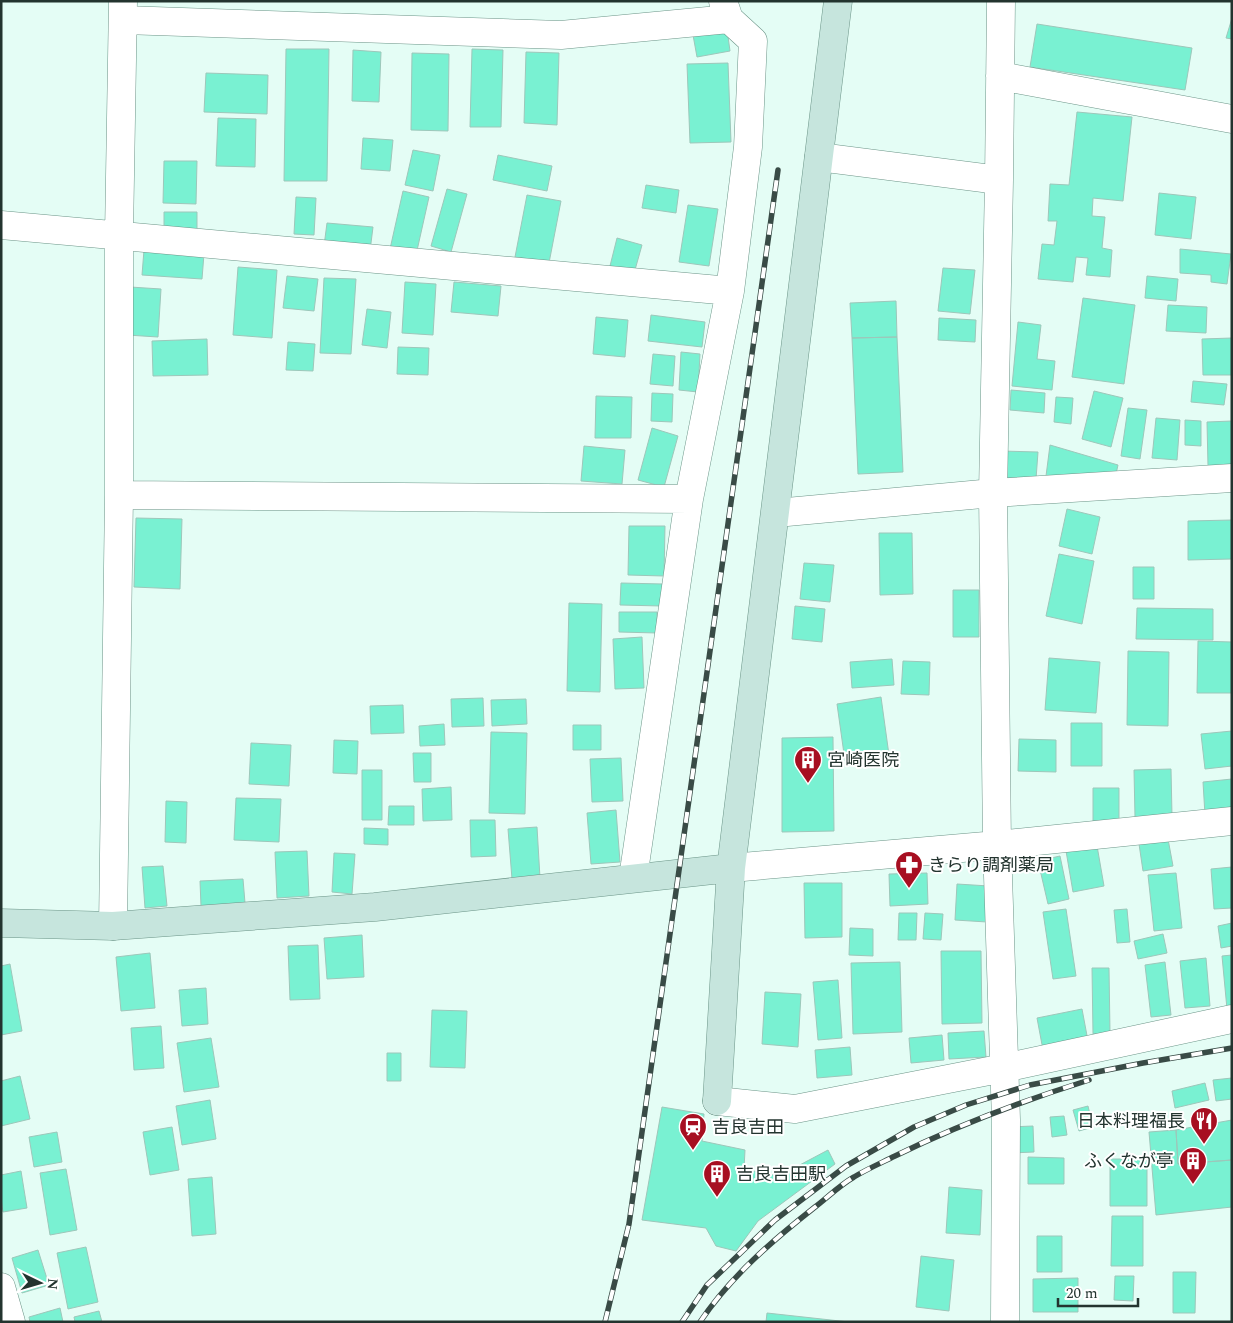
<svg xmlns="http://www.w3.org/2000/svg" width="1233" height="1323" font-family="Spectral,'Noto Sans JP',serif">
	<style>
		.building { fill: #79f1d2; stroke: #9dc7ba }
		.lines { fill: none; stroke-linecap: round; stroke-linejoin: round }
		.street-casing { stroke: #6c9588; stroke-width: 29 }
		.secondary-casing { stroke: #6c9588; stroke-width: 29 }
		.street { stroke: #fff; stroke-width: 28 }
		.secondary { stroke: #c6e5dd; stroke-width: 28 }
		.rail-casing { stroke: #394b46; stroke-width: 5.5 }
		.rail { stroke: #fff; stroke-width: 4; stroke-dasharray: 11; stroke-linecap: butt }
		.labels { text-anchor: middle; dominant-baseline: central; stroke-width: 4; stroke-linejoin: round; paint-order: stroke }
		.poi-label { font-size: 18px; fill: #23342f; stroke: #fff; text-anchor: start }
	</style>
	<rect width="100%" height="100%" fill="#e4fdf5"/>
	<path class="building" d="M1232,18V39L1226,38Z
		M1037,24L1192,48L1185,90L1030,67Z
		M727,29L730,51L697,57L693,35Z
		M286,49H329L327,181H284Z
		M472,49L503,50L501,127H470Z
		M353,50L381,52L379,102L352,101Z
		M526,52L559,53L557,125L524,123Z
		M412,53L449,54L448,131L411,130Z
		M728,63L731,142L690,143L687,64Z
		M206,73L268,75L267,114L204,112Z
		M1077,112L1132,117L1123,201L1093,198L1092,216L1105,217L1102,248L1112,250L1110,277L1086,275L1088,258L1076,257L1073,282L1038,279L1042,244L1054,245L1057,221H1048L1050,184L1069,185Z
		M218,118L256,119L255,167L216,166Z
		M363,138L393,140L390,171L361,169Z
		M413,150L440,155L433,191L405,185Z
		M498,155L552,166L547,191L493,180Z
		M164,161H197L196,204L163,203Z
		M646,185L679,190L676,213L642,208Z
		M447,189L467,194L451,252L431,246Z
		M403,191L429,197L416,255L390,249Z
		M1159,193L1196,197L1191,239L1155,235Z
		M527,195L561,201L549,263L515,257Z
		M296,197L316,198L314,235L294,234Z
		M688,205L718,209L709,266L679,262Z
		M164,212H197V232H164Z
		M327,223L373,227L370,251L324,246Z
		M617,238L642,245L633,277L609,270Z
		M1180,249L1231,254L1227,284L1211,282V275L1180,273Z
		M144,250L204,254L202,279L142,275Z
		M238,267L277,270L272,338L233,335Z
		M943,268L975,270L970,314L938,311Z
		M287,276L318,279L314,311L283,308Z
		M1147,276L1178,279L1176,301L1145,298Z
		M324,278L356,279L351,354L320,353Z
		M405,282L436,284L433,335L402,333Z
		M454,282L501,286L498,316L451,312Z
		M130,287L161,289L158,337L127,335Z
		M1083,298L1135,305L1124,384L1072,377Z
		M896,301L897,337L852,338L850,303Z
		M1168,305L1207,307L1206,333L1166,331Z
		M367,309L391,312L387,348L362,345Z
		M651,315L705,322L702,347L648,341Z
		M596,317L628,320L625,357L593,354Z
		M939,318L976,320L975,342L938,340Z
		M1018,322L1041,325L1037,359L1055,361L1052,390L1012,386Z
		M897,337L903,472L858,474L852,338Z
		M1232,338V375H1203L1202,339Z
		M207,339L208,375L153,376L152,341Z
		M288,342L315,344L313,371L286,370Z
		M398,347L429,348L428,375L397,374Z
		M681,352L700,354L698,392L679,390Z
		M653,354L675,356L673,386L650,384Z
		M1193,381L1227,384L1224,405L1191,402Z
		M1011,390L1045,393L1044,413L1010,410Z
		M1094,391L1123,398L1111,447L1082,439Z
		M652,393L673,394L672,422L651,421Z
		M596,396L632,397L631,438H595Z
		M1056,397L1073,398L1071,424L1054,422Z
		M1128,408L1147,410L1140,459L1121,456Z
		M1156,418L1180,420L1177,460L1152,458Z
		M1185,420L1201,421V446L1185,445Z
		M1232,421V466H1208L1207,422Z
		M652,428L678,436L664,487L638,480Z
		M1050,445L1118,465L1116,474L1046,476Z
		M584,446L625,450L622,484L581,481Z
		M1001,451L1038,452L1036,479L1001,478Z
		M1067,509L1100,517L1092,554L1059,546Z
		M136,518L182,519L180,589L134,587Z
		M1232,520V559L1188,560V521Z
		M629,526H665L664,576L628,575Z
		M879,533H912L913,594L880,595Z
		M1059,554L1094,561L1082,624L1046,616Z
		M804,563L834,565L830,602L800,599Z
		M1133,567H1154V599H1133Z
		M621,583L663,584L662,606L620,605Z
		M953,590H979V637H953Z
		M569,603L602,604L600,692L567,691Z
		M795,606L825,609L822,642L792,639Z
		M1137,608L1213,609V640L1136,639Z
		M619,612H657V633L619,632Z
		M642,637L644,688L615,689L613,639Z
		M1198,641L1232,642V693H1197Z
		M1128,651L1169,652L1168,726L1127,725Z
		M1049,658L1100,662L1096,713L1045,710Z
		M892,659L894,685L852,688L850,662Z
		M903,661L930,662L929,695L901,694Z
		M881,697L889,755L845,761L837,704Z
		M483,698L484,726L452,727L451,699Z
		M526,699L527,724L492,726L491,700Z
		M403,705L404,733L371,734L370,706Z
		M1071,723H1102V766H1071Z
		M444,724L445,745L420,746L419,726Z
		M573,725H601V750H573Z
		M1232,731V766L1205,769L1201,734Z
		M491,732L527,733L525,814L489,813Z
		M833,737L834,831L782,832V738Z
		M1019,739L1056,740V772L1018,771Z
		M334,740L358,741L357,774L333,773Z
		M251,743L291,745L289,786L249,784Z
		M413,753H431V782H414Z
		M621,758L623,801L592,802L590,759Z
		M1171,769L1172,816L1135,817L1134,770Z
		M362,770H382V820H362Z
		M1232,779V813L1205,815L1203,782Z
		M451,787L452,820L423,821L422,789Z
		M1093,788H1119V821H1093Z
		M236,798L281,799L279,842L234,840Z
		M166,801L187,802L186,843L165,842Z
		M389,806H414V825H388Z
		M616,810L620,862L591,864L587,813Z
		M470,820H495L496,856L471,857Z
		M537,827L540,878L512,879L508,829Z
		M364,828L388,829V845L364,844Z
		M1168,839L1173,866L1143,871L1139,844Z
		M1096,840L1104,886L1073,892L1065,845Z
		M307,851L309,896L277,898L275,852Z
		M334,853L355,854L352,894L332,892Z
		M1060,856L1069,899L1048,904L1038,861Z
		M163,866L167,906L145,908L142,867Z
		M1232,867V908L1214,909L1211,869Z
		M927,873L928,904L890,906L889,874Z
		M1176,873L1182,928L1154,931L1148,875Z
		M243,879L245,903L201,906L200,881Z
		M804,883H842V937L805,938Z
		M957,884L989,886L987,922L955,920Z
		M1066,909L1076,976L1053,979L1043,912Z
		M1127,909L1130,942L1117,943L1114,910Z
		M899,913H917L916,940H898Z
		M925,913L943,914L941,940L923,939Z
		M1232,923V946L1221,948L1218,926Z
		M850,928L873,929V956L849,955Z
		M1163,934L1167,953L1138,959L1134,941Z
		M362,935L364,977L327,979L324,938Z
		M318,945L320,999L290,1000L288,946Z
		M941,951H981L982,1023L942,1024Z
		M150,953L155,1008L121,1011L116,957Z
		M1232,955V1009H1227L1222,956Z
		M1206,958L1210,1006L1185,1008L1180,961Z
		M900,962L902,1032L853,1034L851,963Z
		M1165,962L1171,1015L1151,1017L1145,965Z
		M10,964L22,1031L1,1035V966Z
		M1092,968H1109L1110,1033L1093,1034Z
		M838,980L842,1038L818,1040L813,982Z
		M206,988L208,1024L182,1026L179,990Z
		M765,992L801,994L798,1047L762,1044Z
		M1082,1009L1088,1041L1043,1050L1037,1018Z
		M432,1010L467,1011L465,1068L430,1067Z
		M161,1026L164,1068L134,1070L131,1028Z
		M984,1031L986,1057L949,1059L948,1033Z
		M942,1035L944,1060L911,1063L909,1038Z
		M211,1038L219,1087L184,1092L177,1043Z
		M850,1047L852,1075L817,1078L815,1050Z
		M387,1053H401V1081H387Z
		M20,1076L30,1119L1,1126V1081Z
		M1232,1078V1099L1216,1101L1213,1080Z
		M1205,1083L1209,1100L1175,1108L1172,1091Z
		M210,1100L216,1139L182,1145L176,1106Z
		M1088,1106L1093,1127L1079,1131L1073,1110Z
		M662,1107L704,1114L702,1141L745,1150L744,1169L779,1176L828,1150L835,1164L758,1221L736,1251L716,1246L706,1228L642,1220Z
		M1064,1116L1067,1135L1052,1137L1050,1117Z
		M1232,1120V1160L1178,1164L1176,1130Z
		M1033,1126L1034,1152L1011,1153L1009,1127Z
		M172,1127L179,1170L150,1175L143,1132Z
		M1176,1130L1178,1164L1232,1160V1207L1156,1215L1149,1132Z
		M57,1132L62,1162L34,1167L29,1137Z
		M1028,1157L1064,1158V1184H1028Z
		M1110,1159H1147V1206H1110Z
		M66,1169L77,1230L50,1235L40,1173Z
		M21,1171L27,1208L3,1212L1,1199V1175Z
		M212,1177L216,1234L192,1236L188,1179Z
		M949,1187L982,1190L980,1235L946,1233Z
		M1112,1216H1143V1266H1111Z
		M1037,1236H1062V1272H1037Z
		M86,1247L98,1302L68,1309L57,1253Z
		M38,1250L49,1285L22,1293L12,1258Z
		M921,1256L954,1260L949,1311L916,1307Z
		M1173,1272H1196L1195,1313H1173Z
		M1115,1276H1134L1133,1301L1114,1300Z
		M1078,1278V1312H1033V1279Z
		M60,1308L63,1322H30L29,1317Z
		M99,1311L102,1322H75L74,1317Z
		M767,1313L849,1322H766Z"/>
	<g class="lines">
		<defs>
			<path id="street" d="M1001,1L999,180L993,493L997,845L1006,1120L1005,1322
				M124,20L561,35L729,19
				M1000,76L1232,119
				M819,157L999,180
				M1,225L730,291
				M119,495L689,499
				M776,513L993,493L1232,478
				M731,868L997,845L1232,821
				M633,878L689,499L730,291L748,147L753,41L729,19L723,1
				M113,926L119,495V235L123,1
				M717,1101L795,1109L1004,1068L1232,1019
				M1,1287L11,1322"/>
			<path id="secondary" d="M1,923L113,926L375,907L731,868
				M717,1101L731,868L838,1"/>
		</defs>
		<use href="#street" class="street-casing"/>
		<use href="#secondary" class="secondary-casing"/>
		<use href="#street" class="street"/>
		<use href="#secondary" class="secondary"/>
		<defs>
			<path id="rail" d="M605,1322L629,1224L778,170
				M682,1322L707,1285L775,1220L846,1166L914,1127L966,1105L1030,1085L1143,1063L1232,1048
				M700,1322C731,1276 772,1241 815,1207C828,1197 840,1185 854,1177C867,1169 881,1163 895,1156C958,1125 1022,1101 1089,1080"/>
		</defs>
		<use href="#rail" class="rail-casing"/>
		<use href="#rail" class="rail"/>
	</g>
	<defs>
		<symbol id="building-pin" viewBox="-11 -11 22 30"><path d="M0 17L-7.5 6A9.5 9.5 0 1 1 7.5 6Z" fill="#a70f21" stroke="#fff"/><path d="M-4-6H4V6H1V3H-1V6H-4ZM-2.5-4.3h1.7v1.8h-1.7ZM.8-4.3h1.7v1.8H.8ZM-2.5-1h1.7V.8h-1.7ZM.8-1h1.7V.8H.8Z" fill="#fff"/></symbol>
		<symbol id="pharmacy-pin" viewBox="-11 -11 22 30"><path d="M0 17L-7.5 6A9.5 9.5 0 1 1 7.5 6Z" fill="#a70f21" stroke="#fff"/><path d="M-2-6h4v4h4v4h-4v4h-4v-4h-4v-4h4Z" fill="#fff"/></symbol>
		<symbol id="restaurant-pin" viewBox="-11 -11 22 30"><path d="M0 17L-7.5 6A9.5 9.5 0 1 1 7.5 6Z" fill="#a70f21" stroke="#fff"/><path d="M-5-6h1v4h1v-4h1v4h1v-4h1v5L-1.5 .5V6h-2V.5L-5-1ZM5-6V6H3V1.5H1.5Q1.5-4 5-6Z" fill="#fff"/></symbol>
		<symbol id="station-pin" viewBox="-11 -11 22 30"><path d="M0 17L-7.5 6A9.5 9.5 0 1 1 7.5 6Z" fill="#a70f21" stroke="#fff"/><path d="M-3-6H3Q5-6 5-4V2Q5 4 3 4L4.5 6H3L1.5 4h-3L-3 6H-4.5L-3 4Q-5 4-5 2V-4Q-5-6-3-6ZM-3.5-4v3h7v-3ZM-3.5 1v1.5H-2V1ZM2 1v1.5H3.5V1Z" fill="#fff"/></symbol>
	</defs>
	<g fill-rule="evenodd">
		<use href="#building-pin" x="792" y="744" width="32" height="43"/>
		<use href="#pharmacy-pin" x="893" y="849" width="32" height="43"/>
		<use href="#restaurant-pin" x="1188" y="1105" width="32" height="43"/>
		<use href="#station-pin" x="677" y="1111" width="32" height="43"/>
		<use href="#building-pin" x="1177" y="1145" width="32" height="43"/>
		<use href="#building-pin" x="701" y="1158" width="32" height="43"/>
	</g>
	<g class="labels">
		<g class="poi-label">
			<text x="827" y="760">宮崎医院</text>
			<text x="928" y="865">きらり調剤薬局</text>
			<text x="1185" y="1121" text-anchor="end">日本料理福長</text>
			<text x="712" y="1127">吉良吉田</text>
			<text x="1174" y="1161" text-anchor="end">ふくなが亭</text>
			<text x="736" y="1174">吉良吉田駅</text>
		</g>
	</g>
	<rect width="1233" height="1323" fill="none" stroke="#23342f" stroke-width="5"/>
	<g transform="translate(40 1283) rotate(95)" stroke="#ffffff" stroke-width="4" paint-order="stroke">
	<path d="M0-4L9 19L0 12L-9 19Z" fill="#23342f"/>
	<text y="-8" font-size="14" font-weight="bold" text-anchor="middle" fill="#23342f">N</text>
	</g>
	<path d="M1058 1298v8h80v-8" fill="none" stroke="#23342f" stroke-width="2.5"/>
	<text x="1066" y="1298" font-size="15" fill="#23342f" stroke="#ffffff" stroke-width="4" paint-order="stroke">20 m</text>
</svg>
